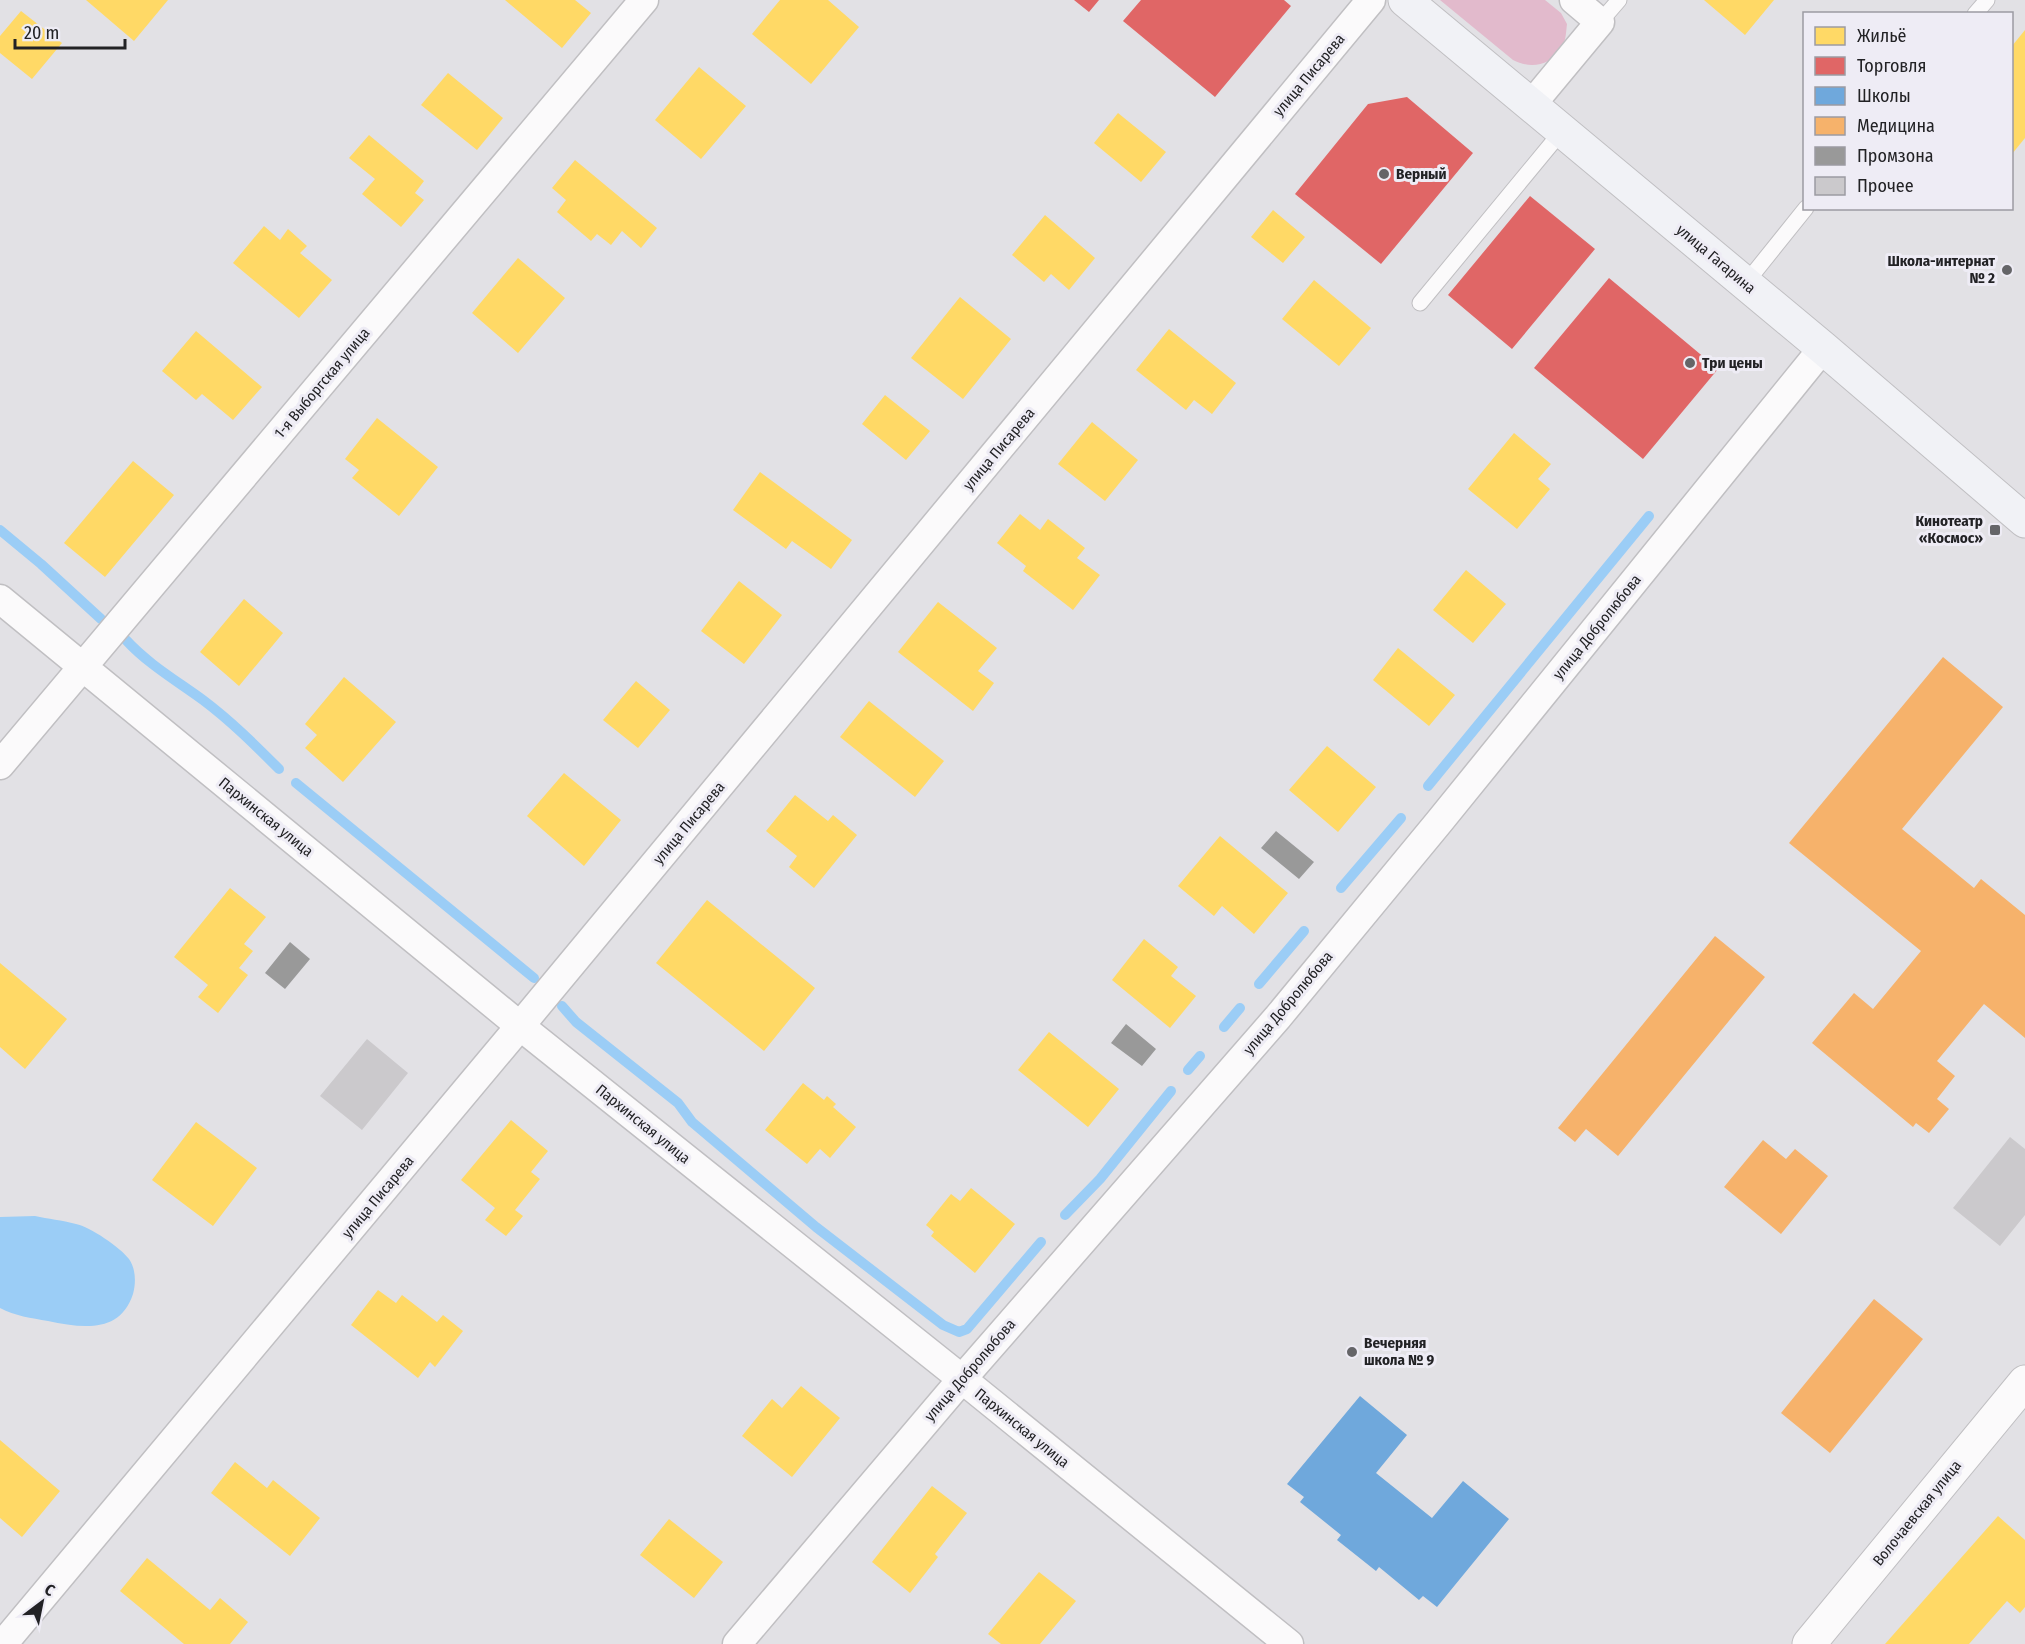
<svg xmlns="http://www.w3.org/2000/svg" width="2025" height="1644" font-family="'Fira Sans Condensed',sans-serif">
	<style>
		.green { fill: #e2bacc }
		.water { fill: #9bcdf6 }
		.homes { fill: #ffd966 }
		.shops { fill: #e06666 }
		.schools { fill: #6fa8dc }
		.health { fill: #f6b26b }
		.industry { fill: #999 }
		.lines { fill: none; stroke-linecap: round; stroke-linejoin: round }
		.stream { stroke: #9bcdf6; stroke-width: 10 }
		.building { fill: #cbc9cc }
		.service-casing { stroke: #c0bfc2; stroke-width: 17 }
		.minor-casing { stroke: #c0bfc2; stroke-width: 31 }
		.tertiary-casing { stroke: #c0bfc2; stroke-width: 35 }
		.secondary-casing { stroke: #c0bfc2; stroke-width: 35 }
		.service { stroke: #fbfafb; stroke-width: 15 }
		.minor { stroke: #fbfafb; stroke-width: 28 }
		.tertiary { stroke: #fbfafb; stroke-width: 33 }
		.secondary { stroke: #f1f2f6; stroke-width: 33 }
		.poi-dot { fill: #656568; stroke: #eeecf5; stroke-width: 2 }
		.labels { text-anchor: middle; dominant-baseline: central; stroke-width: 6; stroke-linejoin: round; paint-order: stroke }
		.street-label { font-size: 15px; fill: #222225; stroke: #eeecf5 }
		.poi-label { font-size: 15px; font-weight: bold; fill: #222225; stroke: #eeecf5; text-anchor: start }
	</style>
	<rect width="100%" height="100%" fill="#e2e1e5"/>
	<path class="green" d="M1440,0H1545L1561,13L1567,24C1566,32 1566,42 1561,49C1550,66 1530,69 1513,60Z"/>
	<path class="water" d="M35,1216C48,1219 62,1220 76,1224C90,1227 120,1247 129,1259C136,1269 136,1283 133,1294C120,1334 82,1328 48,1321C31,1318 15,1316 0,1308V1217Z"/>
	<path class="homes" d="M86,0H168L134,41Z
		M505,0H575L591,13L562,48Z
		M780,0H828L859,27L811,84L752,34Z
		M1704,0H1774L1745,35Z
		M21,11L62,43L32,79L0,53V36Z
		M2025,30V138L2012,154V46Z
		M699,67L746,106L701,159L655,120Z
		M448,73L503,118L477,150L421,105Z
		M1118,113L1166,152L1141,182L1094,143Z
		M369,135L424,181L415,193L424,200L401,227L362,194L375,179L349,158Z
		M575,160L657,228L641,248L622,231L611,245L597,234L591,241L557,212L566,200L552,188Z
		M1273,210L1305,237L1283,263L1251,237Z
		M1045,215L1095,258L1069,290L1051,274L1044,282L1012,255Z
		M264,226L280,240L288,229L307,246L300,253L332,280L299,318L233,263Z
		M518,258L565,298L518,353L472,313Z
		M1314,280L1371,328L1339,366L1282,319Z
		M960,297L1011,339L963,399L911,358Z
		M1169,329L1236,383L1212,414L1194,400L1186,410L1136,370Z
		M196,331L262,387L233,420L202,394L196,400L162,371Z
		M885,395L930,431L906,460L862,424Z
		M377,418L438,467L399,516L352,478L359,470L345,459Z
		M1092,422L1138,460L1105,501L1058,464Z
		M1514,433L1551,464L1538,479L1550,489L1517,529L1468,489Z
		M133,461L174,495L105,577L64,543Z
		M760,472L852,540L831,569L792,541L786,549L733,510Z
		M1020,514L1040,530L1048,519L1085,548L1077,558L1100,575L1073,610L1023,571L1026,566L997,543Z
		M1466,570L1506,604L1473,643L1433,610Z
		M739,581L782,615L744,664L701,631Z
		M244,599L283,633L239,686L200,652Z
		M938,602L997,648L978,671L994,683L973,711L898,652Z
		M1398,648L1455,695L1429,726L1373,680Z
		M344,677L396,722L343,782L305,748L317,735L305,724Z
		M636,681L670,710L638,748L603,720Z
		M869,701L944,761L915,797L840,737Z
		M1327,746L1376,787L1338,832L1289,790Z
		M564,773L621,820L584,866L527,816Z
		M795,795L828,821L833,815L857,835L814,888L789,867L797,856L766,831Z
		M1220,836L1288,893L1254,934L1222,906L1214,916L1178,886Z
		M230,888L266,917L244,944L253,951L239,968L248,975L218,1013L198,997L208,985L174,957Z
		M707,900L815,988L764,1051L656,963Z
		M1144,939L1178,967L1171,976L1196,996L1170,1028L1112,980Z
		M0,963L67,1019L25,1069L0,1047Z
		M1049,1032L1119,1089L1088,1127L1018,1070Z
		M803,1083L824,1100L827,1096L836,1104L833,1107L856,1127L830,1158L820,1149L807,1164L765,1130Z
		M511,1120L548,1151L531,1172L540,1179L515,1210L523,1216L506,1236L485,1220L495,1208L461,1180Z
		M196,1122L257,1168L213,1226L152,1180Z
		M971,1188L1015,1224L975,1273L931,1236L934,1232L926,1225L951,1194L960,1201Z
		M378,1290L396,1303L402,1295L437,1322L443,1315L463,1331L435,1367L430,1362L418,1378L351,1325Z
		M801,1386L840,1418L792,1477L742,1436L772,1399L782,1408Z
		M0,1440L60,1491L22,1537L0,1518Z
		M235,1462L267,1488L273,1480L320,1518L290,1556L211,1493Z
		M932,1486L967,1513L935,1554L938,1557L910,1593L872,1562Z
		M1998,1516L2025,1540V1607L2020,1613L2007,1601L1969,1644H1885Z
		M669,1519L723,1562L694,1598L640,1555Z
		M147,1558L210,1610L220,1598L248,1622L230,1644H184L120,1591Z
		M1039,1572L1076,1601L1040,1644H1001L988,1634Z"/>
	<path class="shops" d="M1074,0H1099L1089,12Z
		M1141,0H1284L1291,6L1215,97L1123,21Z
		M1407,97L1473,153L1381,264L1295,194L1368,104Z
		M1530,196L1595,249L1512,349L1448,295Z
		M1609,278L1718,369L1643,459L1534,368Z"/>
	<path class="schools" d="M1360,1396L1407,1435L1376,1473L1432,1518L1463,1481L1509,1519L1437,1607L1423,1596L1419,1600L1379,1567L1376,1571L1337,1540L1341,1535L1300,1502L1304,1497L1287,1484Z"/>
	<path class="health" d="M1943,657L2003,707L1902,829L1974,888L1981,879L2025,915V1038L1984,1004L1937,1061L1955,1076L1937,1099L1949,1109L1929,1133L1916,1123L1913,1127L1812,1043L1854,993L1873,1009L1921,951L1789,843Z
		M1715,936L1765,977L1618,1156L1586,1129L1575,1142L1558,1128Z
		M1763,1140L1786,1159L1795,1149L1828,1176L1781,1234L1724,1187Z
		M1874,1299L1923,1339L1830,1453L1781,1413Z"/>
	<path class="industry" d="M1276,831L1314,862L1299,879L1261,848Z
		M290,942L310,959L285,989L265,973Z
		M1126,1024L1156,1049L1142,1066L1111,1043Z"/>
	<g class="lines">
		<path class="stream" d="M0,530L41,564L101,619
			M126,640C148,664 177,681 203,700C231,721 255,745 279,769
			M296,783L534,978
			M1428,786L1649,516
			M1341,888L1401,818
			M1259,984L1304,931
			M562,1006L576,1022L678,1103L692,1122L816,1227L943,1325L959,1332L967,1329L1041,1242
			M1224,1027L1240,1008
			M1188,1070L1200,1056
			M1065,1215L1100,1179L1171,1091"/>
	</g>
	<path class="building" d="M367,1039L408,1073L362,1130L320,1096Z
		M2010,1137L2025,1149V1215L2000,1246L1953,1208Z"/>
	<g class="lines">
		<defs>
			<path id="service" d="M1975,14L1987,0
				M1600,22L1619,0
				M1745,284L1806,208
				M1420,303L1562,131"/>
			<path id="minor" d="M1531,105L1600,22L1574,0
				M0,599L520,1026L962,1379L1289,1644
				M0,765L644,0
				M3,1644L520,1026L1371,0
				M737,1644L962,1379L1278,1017L1439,822L1823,348"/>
			<path id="tertiary" d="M1809,1644L2025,1382"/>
			<path id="secondary" d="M1405,0L1823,348L2025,521"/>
		</defs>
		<use href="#service" class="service-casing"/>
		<use href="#minor" class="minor-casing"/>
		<use href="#tertiary" class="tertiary-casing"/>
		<use href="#secondary" class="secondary-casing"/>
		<use href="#service" class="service"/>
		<use href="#minor" class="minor"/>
		<use href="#tertiary" class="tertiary"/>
		<use href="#secondary" class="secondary"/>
	</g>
	<g class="poi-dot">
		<circle cx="1384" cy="174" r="6"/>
		<circle cx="2007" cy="270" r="6"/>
		<circle cx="1690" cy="363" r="6"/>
		<rect x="1989" y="524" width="12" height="12" rx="3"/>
		<circle cx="1352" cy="1352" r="6"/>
	</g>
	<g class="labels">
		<g class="street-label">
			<text transform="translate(1309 75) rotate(-50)">улица Писарева</text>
			<text transform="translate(1716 259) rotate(40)">улица Гагарина</text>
			<text transform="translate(322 383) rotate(-50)">1-я Выборгская улица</text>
			<text transform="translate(999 449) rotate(-50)">улица Писарева</text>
			<text transform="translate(1597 627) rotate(-51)">улица Добролюбова</text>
			<text transform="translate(266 817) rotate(39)">Пархинская улица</text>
			<text transform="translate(689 823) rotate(-50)">улица Писарева</text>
			<text transform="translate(1288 1003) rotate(-50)">улица Добролюбова</text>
			<text transform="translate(643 1124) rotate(39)">Пархинская улица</text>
			<text transform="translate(378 1197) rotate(-50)">улица Писарева</text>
			<text transform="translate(970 1370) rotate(-49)">улица Добролюбова</text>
			<text transform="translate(1022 1428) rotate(39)">Пархинская улица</text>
			<text transform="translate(1917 1513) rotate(-51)">Волочаевская улица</text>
		</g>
		<g class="poi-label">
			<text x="1396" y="174">Верный</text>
			<text x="1995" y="261" text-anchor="end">Школа-интернат<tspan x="1995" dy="17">№ 2</tspan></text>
			<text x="1702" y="363">Три цены</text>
			<text x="1983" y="521" text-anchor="end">Кинотеатр<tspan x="1983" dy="17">«Космос»</tspan></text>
			<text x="1364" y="1343">Вечерняя<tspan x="1364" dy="17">школа № 9</tspan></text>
		</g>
	</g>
	<rect x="1803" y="12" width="210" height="198" fill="#eeecf5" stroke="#9c9ba2" stroke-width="1.5"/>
	<rect x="1815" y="27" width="30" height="18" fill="#ffd966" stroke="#9c9ba2" stroke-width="1.5"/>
	<text x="1857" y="42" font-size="18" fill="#222225">Жильё</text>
	<rect x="1815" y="57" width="30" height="18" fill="#e06666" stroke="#9c9ba2" stroke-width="1.5"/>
	<text x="1857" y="72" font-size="18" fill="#222225">Торговля</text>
	<rect x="1815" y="87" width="30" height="18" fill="#6fa8dc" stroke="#9c9ba2" stroke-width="1.5"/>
	<text x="1857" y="102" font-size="18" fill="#222225">Школы</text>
	<rect x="1815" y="117" width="30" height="18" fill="#f6b26b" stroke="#9c9ba2" stroke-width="1.5"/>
	<text x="1857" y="132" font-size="18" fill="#222225">Медицина</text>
	<rect x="1815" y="147" width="30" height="18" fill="#999999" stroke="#9c9ba2" stroke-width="1.5"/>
	<text x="1857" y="162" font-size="18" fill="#222225">Промзона</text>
	<rect x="1815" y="177" width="30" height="18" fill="#cbc9cc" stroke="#9c9ba2" stroke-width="1.5"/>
	<text x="1857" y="192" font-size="18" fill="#222225">Прочее</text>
	<g transform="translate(42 1602) rotate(32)" stroke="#eeecf5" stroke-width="4.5" paint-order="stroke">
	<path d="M0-4.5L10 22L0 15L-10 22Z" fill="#222225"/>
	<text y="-9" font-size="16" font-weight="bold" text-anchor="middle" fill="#222225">С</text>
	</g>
	<path d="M15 39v9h110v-9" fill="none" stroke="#222225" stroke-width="3"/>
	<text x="24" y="39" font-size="18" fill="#222225" stroke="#eeecf5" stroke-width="4.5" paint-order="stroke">20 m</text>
</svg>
